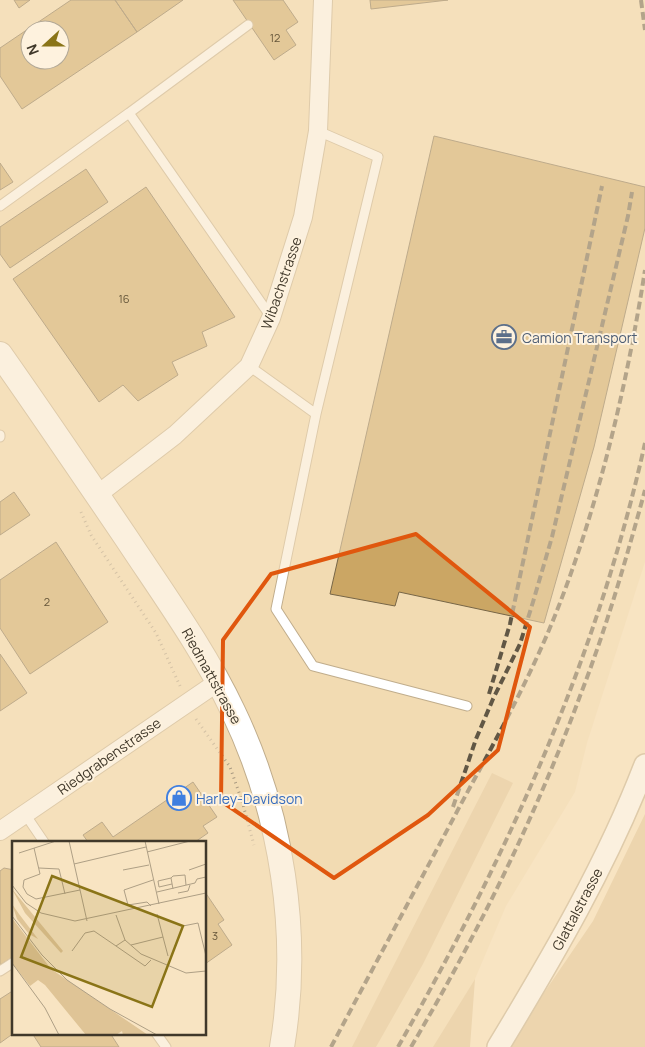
<svg xmlns="http://www.w3.org/2000/svg" width="645" height="1047" font-family="Manrope,sans-serif">
	<style>
		.built { fill: #f2dbb2; fill-rule: evenodd }
		.green { fill: #dfc496 }
		.building { fill: #cba664; stroke: #776647; fill-rule: evenodd }
		.lines { fill: none; stroke-linecap: round; stroke-linejoin: round }
		.service-casing { stroke: #c0ad8c; stroke-width: 11 }
		.minor-casing { stroke: #c0ad8c; stroke-width: 20 }
		.tertiary-casing { stroke: #c0ad8c; stroke-width: 24 }
		.secondary-casing { stroke: #c0ad8c; stroke-width: 26 }
		.path { stroke: #aa9b82; stroke-width: 3; stroke-dasharray: 1 4; stroke-linecap: butt }
		.service { stroke: #fff; stroke-width: 9 }
		.minor { stroke: #fff; stroke-width: 18 }
		.tertiary { stroke: #fff; stroke-width: 21 }
		.secondary { stroke: #fff; stroke-width: 24 }
		.rail { stroke: #615745; stroke-width: 4; stroke-dasharray: 8 4; stroke-linecap: butt }
		.marked { fill: none; stroke: #e0570e; stroke-width: 4; stroke-linejoin: round }
		.labels { text-anchor: middle; dominant-baseline: central; stroke-width: 4; stroke-linejoin: round; paint-order: stroke }
		.number-label { font-size: 11px; fill: #635438 }
		.street-label { font-size: 14px; fill: #40382a; stroke: #fef2de }
		.service-label { font-size: 14px; fill: #4e5e75; stroke: #fef2de; text-anchor: start }
		.shop-label { font-size: 14px; fill: #366cbe; stroke: #fef2de; text-anchor: start }
		.inset-road { fill: none; stroke: #ae9f85; stroke-width: 1 }
		.view { fill: #8a7417; fill-opacity: 0.15; stroke: #8a7417; stroke-width: 2.5 }
		.inset-edge { fill: none; stroke: #40382a; stroke-width: 2.5 }
	</style>
	<rect width="100%" height="100%" fill="#f8e4c2"/>
	<path class="built" d="M0,0H645V562L587,743L575,792L506,906L475,979L434,1047H0ZM30,30H60V60H30ZM14,842H205V1033H14Z"/>
	<path class="green" d="M492,773L513,783L423,964L376,1047H352Z
		M645,814V1047H507L593,921Z
		M475,979L470,1047H433Z"/>
	<path class="building" d="M14,0H30L19,8Z
		M71,0H115L137,32L22,109L0,76V48ZM30,30H60V60H30Z
		M115,0H183L137,32Z
		M233,0H283L298,22L286,30L296,45L274,60Z
		M370,0H448L371,9Z
		M434,136L645,187V228L594,447L544,623L399,592L395,606L330,594Z
		M0,163L13,182L0,190Z
		M86,169L108,202L10,268L0,254V227Z
		M146,187L235,317L202,332L207,346L172,362L178,375L138,401L123,385L99,402L13,279Z
		M14,492L30,515L0,535V502Z
		M56,542L108,622L30,674L0,628V580Z
		M0,654L27,693L0,711Z
		M193,782L217,817L203,826L208,833L195,842H88L83,835L102,822L113,837Z
		M4,868L14,870V956L0,965V871Z
		M205,892L224,920L218,924L232,945L205,964Z
		M14,990V1033L0,1043V999Z
		M32,1033H110L119,1047H41Z"/>
	<g class="lines">
		<defs>
			<path id="service" d="M248,25L129,113L271,317
				M0,206L129,113
				M249,366L316,414L276,609L313,666L467,706
				M316,414L378,157L318,131
				M0,435V437
				M25,814L44,842
				M0,971L14,962
				M156,1033L166,1047"/>
			<path id="minor" d="M97,495L175,435L249,366L271,318L303,217L318,131L323,0
				M0,831L218,682"/>
			<path id="tertiary" d="M498,1047C553,956 607,864 645,765"/>
			<path id="secondary" d="M0,354C43,415 85,477 127,539C164,595 204,650 233,711C282,813 301,935 282,1047"/>
		</defs>
		<use href="#service" class="service-casing"/>
		<use href="#minor" class="minor-casing"/>
		<use href="#tertiary" class="tertiary-casing"/>
		<use href="#secondary" class="secondary-casing"/>
		<path class="path" d="M81,512L91,535L156,633L180,686
			M196,719L230,767L242,801L254,845"/>
		<use href="#service" class="service"/>
		<use href="#minor" class="minor"/>
		<use href="#tertiary" class="tertiary"/>
		<use href="#secondary" class="secondary"/>
		<path class="rail" d="M641,0L645,30
			M489,694L510,624L602,186
			M453,807L476,739L493,699L520,644L533,602L552,537L628,216L632,192
			M331,1047C374,966 418,885 461,804C494,743 528,682 554,618C598,509 627,385 645,270
			M398,1047C507,856 597,659 645,443
			M411,1047C477,935 535,818 580,696C606,629 626,560 645,490"/>
	</g>
	<path d="M0 0H645V1047H0ZM416,534L530,627L498,750L428,815L334,878L221,801L223,640L271,574Z" fill="#f8e4c2" fill-opacity=".55" fill-rule="evenodd"/>
	<path class="marked" d="M416,534L530,627L498,750L428,815L334,878L221,801L223,640L271,574Z"/>
	<defs>
		<symbol id="office-ring" viewBox="-11 -11 22 22"><circle r="9.5" fill="#fef2de" stroke="#5c6f8a" stroke-width="1.5"/><path d="M-6-3h4V-5.5h4V-3h4V5H-6ZM-1-4.5V-3h2v-1.5ZM-6 0V1H6V0Z" fill="#5c6f8a"/></symbol>
		<symbol id="shop-ring" viewBox="-11 -11 22 22"><circle r="9.5" fill="#fef2de" stroke="#3f7fe0" stroke-width="1.5"/><path d="M-5-2.5h2.3a2.7 3.5 0 0 1 5.4 0H5L5.5 6h-11ZM-1.5-2.5h3a1.5 2.3 0 0 0-3 0Z" fill="#3f7fe0"/></symbol>
	</defs>
	<g fill-rule="evenodd">
		<use href="#office-ring" x="490" y="323" width="28" height="28"/>
		<use href="#shop-ring" x="165" y="784" width="28" height="28"/>
	</g>
	<g class="labels">
		<g class="number-label">
			<text x="275" y="37">12</text>
			<text x="124" y="298">16</text>
			<text x="47" y="601">2</text>
			<text x="215" y="935">3</text>
		</g>
		<g class="street-label">
			<text transform="translate(281 283) rotate(-71)">Wibachstrasse</text>
			<text transform="translate(212 676) rotate(61)">Riedmattstrasse</text>
			<text transform="translate(109 756) rotate(-35)">Riedgrabenstrasse</text>
			<text transform="translate(577 909) rotate(-62)">Glattalstrasse</text>
		</g>
		<g class="service-label">
			<text x="522" y="337">Camion Transport</text>
		</g>
		<g class="shop-label">
			<text x="196" y="798">Harley-Davidson</text>
		</g>
	</g>
	<g transform="translate(12 841)">
		<rect width="194" height="194" fill="#f8e4c2"/>
		<path d="M0,48L51,110L49,112L13,72ZM0,63L7,73L26,98L17,93L5,78ZM0,77L39,128L136,194H111L110,190L104,194H74L33,144L26,139L18,145L0,122Z" fill="#dfc496"/>
		<path class="inset-road" d="M57,0L75,80M133,0L147,63M22,7L28,33L12,39L11,46L15,53L24,58L68,49M135,11L178,0M7,12L44,0M62,23L134,6M27,27L47,28L53,53M111,29L137,24M177,29L194,23M159,37L146,40L147,46L160,43M0,44L14,62L29,72L63,80L194,52M161,48L159,37L161,35L173,34L174,44M145,51L183,42L185,38L194,36M166,52L176,50L178,44M139,65L135,61L116,64L112,49L141,39M145,73L151,96M104,74L113,99L129,113L174,132L194,130M0,75L30,114L55,139L98,168L145,194M171,85L186,82L194,115M119,104L151,96L156,115M104,105L133,125L139,119M60,110L73,92L82,90L104,105L113,99M0,122L33,167L47,194"/>
		<path class="view" d="M40,35L171,85L140,166L9,116Z"/>
		<rect width="194" height="194" class="inset-edge"/>
	</g>
	<g transform="translate(45 45) rotate(249)"><circle r="24" fill="#fef2de" stroke="#b2a896"/>
	<path d="M0-4L9 19L0 12L-9 19Z" fill="#8a7417"/>
	<text y="-8" font-size="14" font-weight="bold" text-anchor="middle" fill="#40382a">N</text>
	</g>
</svg>
